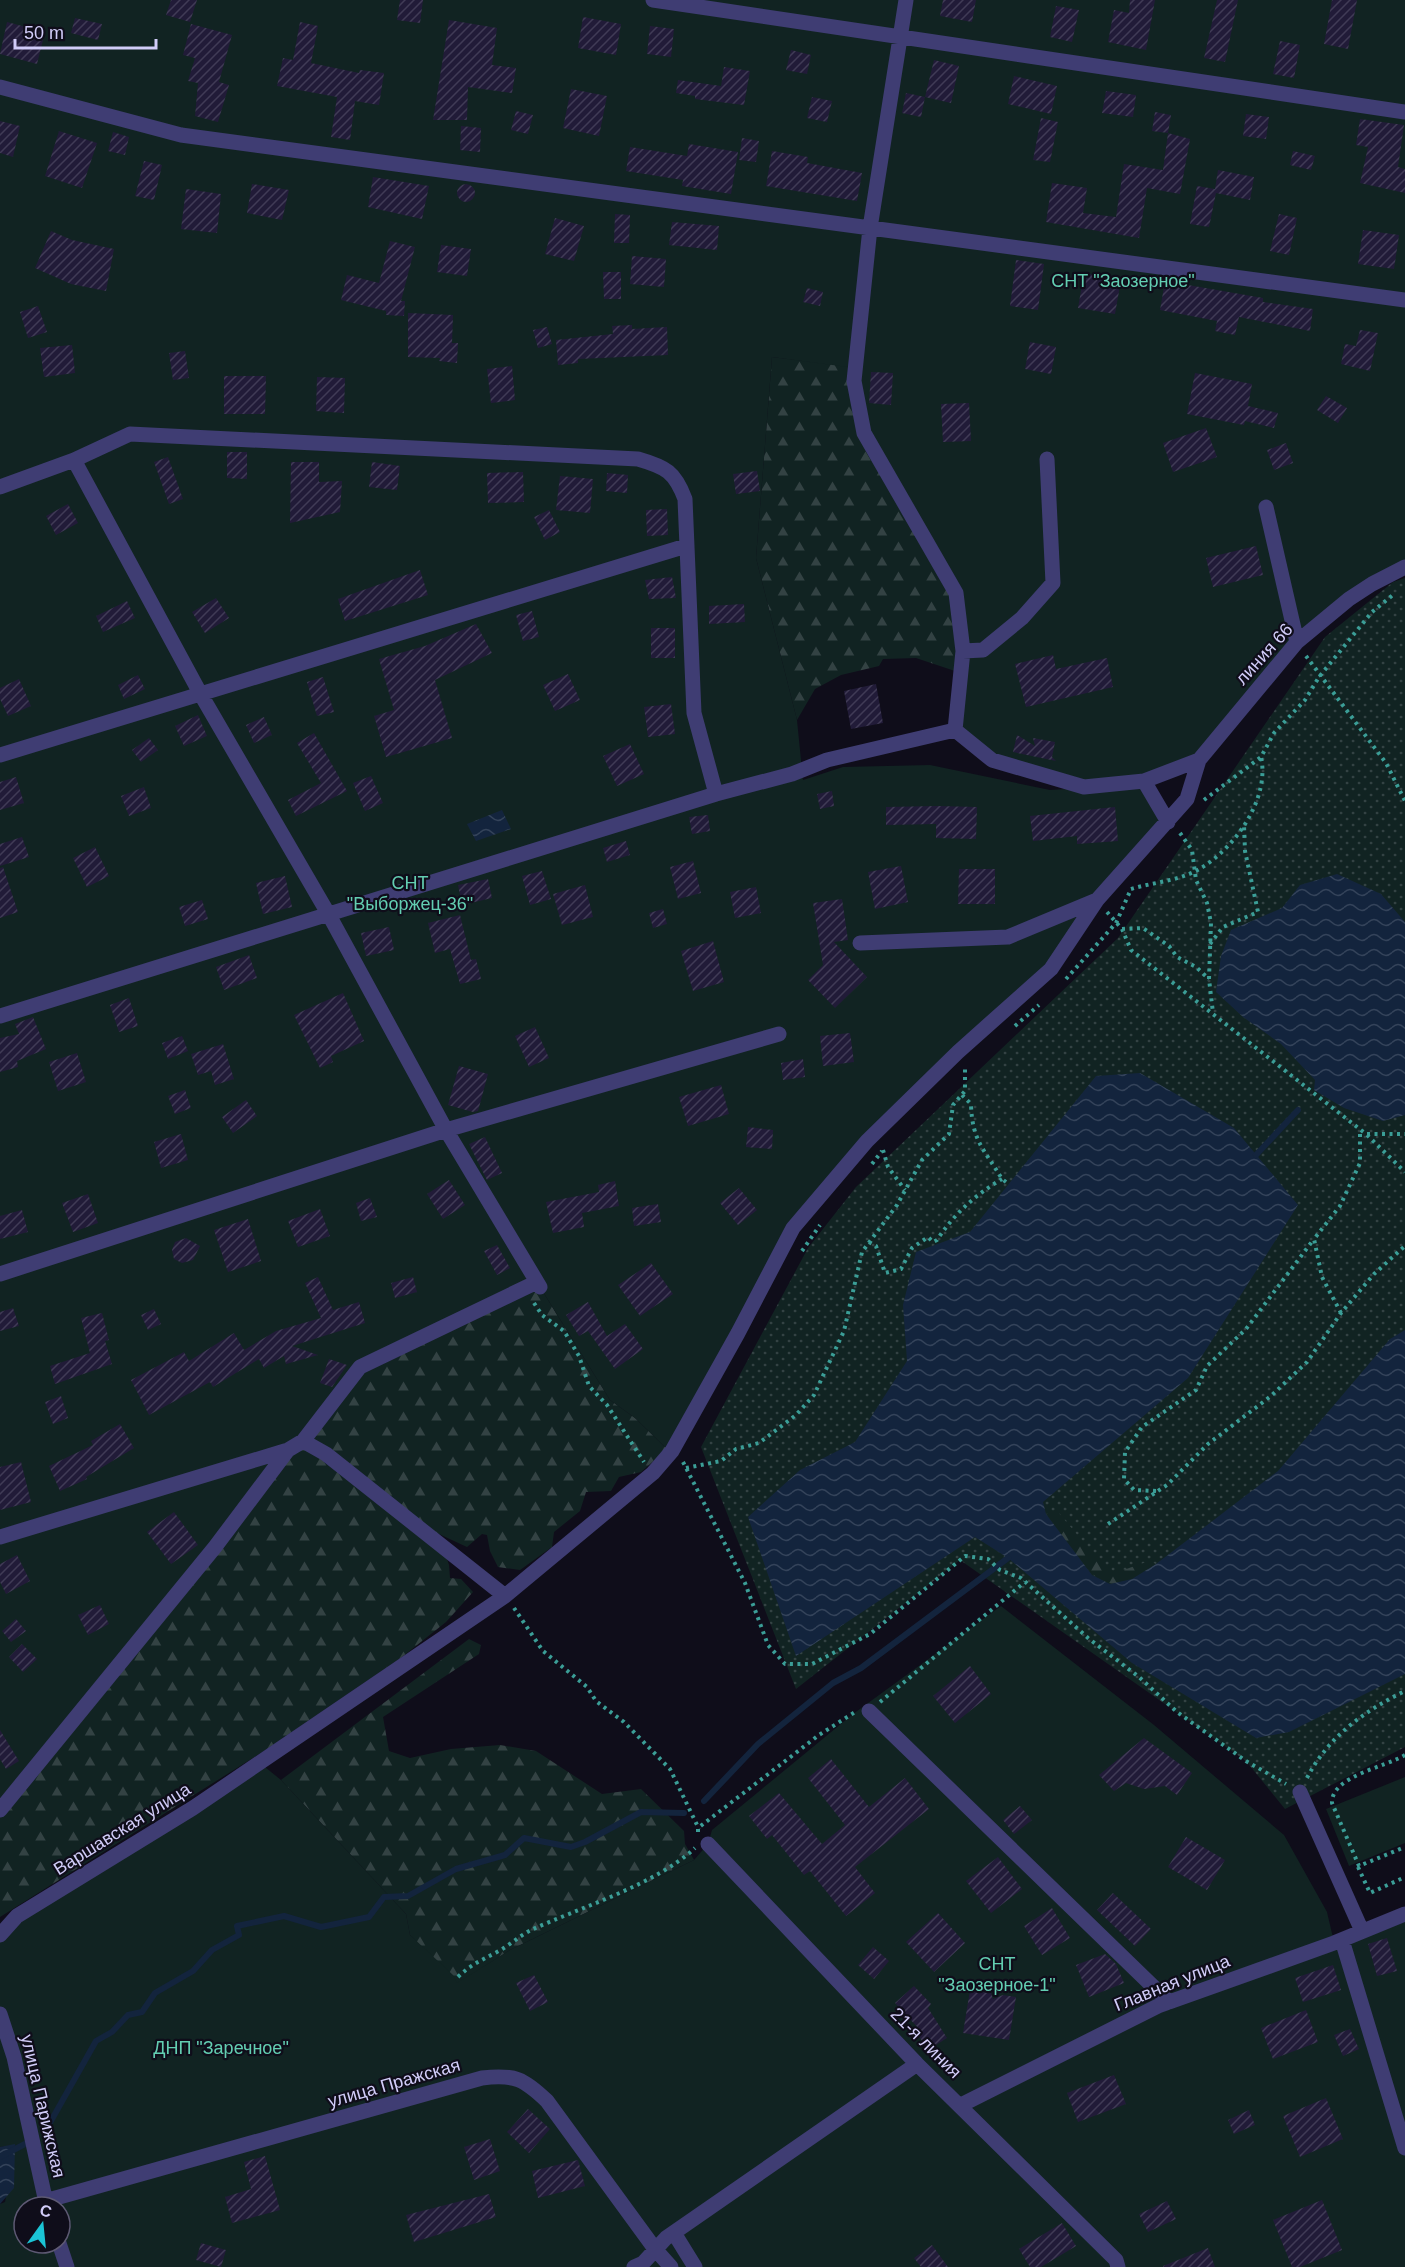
<svg xmlns="http://www.w3.org/2000/svg" width="1405" height="2267" font-family="Helvetica,sans-serif">
	<style>
		.grass { fill: url(#grass-dots) }
		.forest { fill: url(#forest-firs) }
		.garden { fill: #112322; fill-rule: evenodd }
		.water { fill: url(#water-waves) }
		.lines { fill: none; stroke-linecap: round; stroke-linejoin: round }
		.stream { stroke: #13243d; stroke-width: 6 }
		.building { fill: url(#building-hatch) }
		.path { stroke: #3b9e97; stroke-width: 4; stroke-dasharray: 3 4.5; stroke-linecap: butt }
		.minor { stroke: #3f3d73; stroke-width: 15 }
		.labels { text-anchor: middle; dominant-baseline: central; stroke-width: 4.5; stroke-linejoin: round; paint-order: stroke }
		.park-label { font-size: 18px; fill: #63ceb2; stroke: #0f0d1a }
		.street-label { font-size: 18px; fill: #d1ccf8; stroke: #0f0d1a }
	</style>
	<defs>
		<pattern id="grass-dots" width="8" height="8" patternUnits="userSpaceOnUse" patternTransform="scale(1.5)"><rect width="8" height="8" fill="#112322"/><path d="M2 2h.1M6 6h.1" fill="none" stroke="#334243" stroke-width="1.8" stroke-linecap="round"/></pattern>
		<pattern id="forest-firs" width="22" height="20" patternUnits="userSpaceOnUse" patternTransform="scale(1.5)"><rect width="22" height="20" fill="#112322"/><path d="M5 1l3.5 6h-7zM16 11l3.5 6h-7z" fill="#334243"/></pattern>
		<pattern id="water-waves" width="16" height="10" patternUnits="userSpaceOnUse" patternTransform="scale(1.5)"><rect width="16" height="10" fill="#13243d"/><path d="M0 5q4-4 8 0t8 0" fill="none" stroke="#34435a"/></pattern>
		<pattern id="building-hatch" width="6" height="6" patternUnits="userSpaceOnUse" patternTransform="scale(1.5)"><rect width="6" height="6" fill="#211b38"/><path d="M-1 1l2-2M0 6l6-6M5 7l2-2" fill="none" stroke="#403b56"/></pattern>
	</defs>
	<rect width="100%" height="100%" fill="#0f0d1a"/>
	<path class="grass" d="M1405,578V1747L1285,1809L1246,1761L960,1560L796,1689L701,1447L808,1248L856,1187L1118,938L1325,637L1393,582Z"/>
	<path class="forest" d="M772,357L855,367L956,593L961,673L916,658L883,659L879,666L841,675L815,689L797,720L756,558Z
		M540,1287L610,1400L635,1418L667,1449L641,1472L619,1477L611,1491L586,1492L580,1511L554,1532L552,1547L520,1570L498,1567L490,1551L487,1535L482,1534L467,1547L439,1534L449,1565L450,1578L461,1579L473,1592L446,1622L402,1657L267,1749L0,1917V1809L363,1365Z
		M1058,1512L1085,1544L1115,1573L1149,1561L1156,1564C1144,1572 1125,1587 1109,1583C1087,1579 1059,1532 1046,1514Z
		M469,1639L481,1645L479,1654L383,1717L389,1751L410,1758L451,1749L500,1745L536,1751L602,1794L641,1789L684,1831L685,1844L694,1860L510,1950L457,1984L410,1935L406,1914L281,1780Z"/>
	<path class="garden" d="M0,0H1405V567L1297,642L1199,760L1144,781L1084,787L992,760L955,730L956,593L864,433L855,368L772,357L756,558L797,720L803,780L843,767L930,765L1050,790L1146,784L1165,825L1072,940L958,1052L793,1228L667,1449L635,1418L610,1400L540,1287L363,1365L0,1809Z
		M1001,1606L1154,1725L1284,1835L1327,1912L1334,1942L1405,1914V2267H0V2204L5,2202L15,2145L0,2147V1935L260,1763L281,1780L406,1914L410,1935L453,1975L457,1983L510,1950L694,1860L708,1844L712,1830L853,1714ZM24,2207H60V2243H24Z
		M1405,1777V1843L1349,1866L1326,1809Z"/>
	<path class="water" d="M502,810L511,829L476,841L467,824Z
		M1337,874L1381,894L1405,922V1115L1383,1121L1344,1108L1314,1090L1315,1080L1281,1044L1243,1017L1216,992L1221,956L1231,930L1282,908L1300,885Z
		M1140,1073L1234,1128L1298,1205L1188,1378L1043,1502L1046,1514L1092,1575L1110,1584L1132,1579L1156,1564L1278,1471L1390,1339L1405,1330V1674L1289,1732L1256,1738L1132,1663L1008,1558L975,1537L796,1656L748,1517L800,1470L855,1442L907,1361L903,1305L916,1252L970,1232L1096,1076Z
		M15,2144L14,2188L0,2204V2147Z"/>
	<g class="lines">
		<path class="stream" d="M1256,1155L1298,1110
			M704,1801L758,1744L833,1683L861,1668L1008,1558
			M47,2128L96,2041L112,2032L128,2015L142,2012L155,1993L193,1971L212,1950L239,1935L237,1926L284,1916L321,1927L369,1917L384,1897L408,1896L456,1869L505,1855L524,1838L571,1847L585,1842L641,1812L684,1813
			M0,2157L25,2144"/>
	</g>
	<path class="building" d="M171,0H197L190,22L166,15Z
		M400,0H423L420,23L397,20Z
		M943,0H976L972,22L940,16Z
		M1130,0H1155L1146,50L1108,42L1114,10L1129,13Z
		M1217,0H1238L1225,62L1204,58Z
		M1332,0H1357L1348,49L1324,44Z
		M1056,6L1079,10L1072,42L1050,37Z
		M583,17L621,24L616,55L578,48Z
		M75,18L102,24L98,40L71,33Z
		M449,20L497,28L492,65L516,68L512,93L468,87L467,120H433Z
		M7,22L45,32L37,64L0,54Z
		M300,22L318,26L311,63L359,73L360,70L384,73L379,105L355,101L350,140L331,137L337,97L277,86L283,58L293,60Z
		M191,24L232,35L219,82L229,85L218,122L195,116L198,83L188,81L195,58L183,55Z
		M650,26L674,29L671,57L647,54Z
		M1280,41L1300,45L1294,78L1273,74Z
		M791,50L811,55L807,74L786,70Z
		M934,60L959,66L951,103L925,97Z
		M724,67L750,71L744,105L695,99V96L676,93L678,80L721,86Z
		M1014,76L1057,86L1051,114L1008,104Z
		M571,89L607,96L599,136L563,128Z
		M1106,91L1136,95L1133,117L1102,113Z
		M906,93L925,97L921,117L902,113Z
		M812,97L832,101L827,122L807,118Z
		M516,111L533,115L528,134L511,130Z
		M1155,112L1171,115L1168,133L1152,131Z
		M1246,114L1269,117L1266,139L1243,136Z
		M1041,118L1058,122L1050,162L1033,160Z
		M1360,119L1404,125L1398,167L1405,169V193L1360,183L1368,147L1356,145Z
		M0,121L20,126L13,157L0,153Z
		M461,126L481,128L480,152L460,150Z
		M59,131L97,143L82,188L45,176Z
		M113,132L129,137L125,155L108,151Z
		M1168,133L1190,139L1180,194L1147,188L1139,238L1046,222L1052,183L1087,188L1083,213L1116,217L1124,164L1163,170Z
		M742,138L759,141L756,162L739,160Z
		M689,144L738,152L731,194L682,186L683,180L626,171L630,147L687,156Z
		M772,151L808,157L807,163L862,173L857,201L766,186Z
		M1293,151L1315,156L1311,170L1290,165Z
		M144,161L162,165L154,200L135,196Z
		M1218,170L1254,177L1250,200L1216,193L1209,227L1190,224L1197,186L1215,189Z
		M373,177L429,186L422,219L368,207Z
		M457 193a9 9 0 1 1 18 0a9 9 0 1 1-18 0Z
		M252,184L289,190L282,220L247,213Z
		M186,189L221,194L217,233L181,229Z
		M615,214L630,215L629,243H614Z
		M1279,214L1297,218L1289,255L1270,251Z
		M555,218L584,226L574,261L545,254Z
		M672,222L719,226L717,250L669,245Z
		M1363,230L1399,235L1394,269L1358,264Z
		M51,231L72,240L114,249L106,291L71,284L35,268Z
		M390,241L415,247L401,301H405L404,316L386,315V311L341,300L347,275L379,283Z
		M441,245L471,249L467,276L437,272Z
		M632,256L666,259L664,287L630,284Z
		M1016,260L1044,264L1038,310L1010,306Z
		M603,272H621V299H604Z
		M1084,273L1121,280L1115,314L1078,308Z
		M1165,281L1263,298V302L1313,309L1310,331L1239,317L1235,335L1215,331L1217,321L1160,310Z
		M807,288L823,292L820,306L803,302Z
		M38,306L47,332L28,338L20,312Z
		M408,313L453,315L452,343H458L457,363L439,361L440,358L408,357Z
		M632,325V329L667,327L668,355L578,359V363L558,365L556,340L613,334L612,326Z
		M547,327L552,344L538,348L533,330Z
		M1360,330L1378,333L1370,371L1341,364L1345,344L1356,346Z
		M1030,342L1056,347L1051,374L1025,369Z
		M72,345L75,373L44,377L40,348Z
		M185,351L189,378L173,380L169,353Z
		M512,366L515,400L491,403L487,369Z
		M871,372L893,373L891,405L869,403Z
		M1195,373L1252,384L1248,406L1278,413L1274,428L1245,421L1244,425L1187,414Z
		M224,376H266L265,414H224Z
		M317,377L345,378L344,413L316,411Z
		M1326,396L1347,408L1338,423L1317,410Z
		M969,403L971,441L943,442L941,404Z
		M1206,428L1217,457L1173,472L1163,443Z
		M1286,443L1293,463L1274,470L1267,450Z
		M227,452H247V479L227,478Z
		M168,457L183,499L169,504L154,462Z
		M291,462H319V482L342,481L340,512L290,523Z
		M372,462L400,466L397,490L369,487Z
		M757,471L760,491L736,494L733,474Z
		M523,472L524,502L488,503L487,473Z
		M607,473L628,475L627,493L606,491Z
		M560,476L593,479L590,513L556,510Z
		M68,504L78,523L56,535L46,516Z
		M667,509L668,535L647,536L646,510Z
		M549,510L560,532L545,540L534,517Z
		M1256,546L1263,575L1213,587L1206,558Z
		M420,570L428,595L345,621L338,599Z
		M672,577L676,598L649,599L645,580Z
		M216,598L229,618L205,633L192,612Z
		M127,601L135,618L103,632L96,616Z
		M744,604L745,622L709,624V606Z
		M532,611L539,637L523,641L516,615Z
		M476,624L492,653L435,680L452,738L386,757L374,716L394,710L379,659L425,646Z
		M651,628H675V658H651Z
		M1053,655L1056,669L1107,658L1113,687L1026,707L1015,664Z
		M568,674L580,700L555,711L543,685Z
		M138,675L145,689L124,699L118,685Z
		M323,677L334,712L317,716L307,682Z
		M19,679L31,706L8,716L0,699V688Z
		M876,684L883,723L851,729L844,691Z
		M671,704L675,734L648,737L644,707Z
		M198,715L207,736L184,746L175,726Z
		M264,717L272,735L254,743L246,725Z
		M314,733L347,791L296,816L288,800L321,783L297,743Z
		M1017,735L1035,746L1033,738L1055,742L1052,757L1056,761L1013,752Z
		M149,738L158,750L141,762L132,750Z
		M630,744L644,774L617,786L603,756Z
		M371,776L383,803L365,811L353,783Z
		M16,777L24,803L0,810V782Z
		M144,787L151,808L129,816L121,796Z
		M832,791L834,806L820,809L817,794Z
		M937,806L977,807L976,839L936,838V824L886,825V807Z
		M1115,807L1118,841L1077,844V836L1033,841L1030,816Z
		M708,815L710,831L692,834L689,817Z
		M22,837L29,857L0,866V844Z
		M626,841L630,855L607,862L603,848Z
		M95,847L109,876L87,887L73,858Z
		M693,861L701,893L678,899L670,867Z
		M901,866L908,902L875,909L868,872Z
		M3,867L18,912L0,918V868Z
		M959,869H995V904H958Z
		M542,871L551,899L530,905L522,876Z
		M285,876L292,907L263,914L256,883Z
		M488,879L492,898L462,905L458,885Z
		M585,885L593,917L562,925L553,894Z
		M756,887L761,913L735,918L730,892Z
		M842,899L848,940L834,942L867,977L835,1008L808,980L823,965L813,903Z
		M202,900L208,919L185,926L179,907Z
		M663,909L667,924L653,928L649,913Z
		M460,915L471,960L476,959L481,979L460,984L450,949L435,953L428,923Z
		M389,927L394,950L366,956L361,933Z
		M713,941L724,982L693,991L681,951Z
		M249,955L257,978L224,990L216,967Z
		M343,993L364,1041L331,1056L333,1062L320,1068L294,1015Z
		M129,998L138,1026L119,1032L110,1005Z
		M33,1017L46,1049L17,1061L18,1067L0,1072V1038L19,1034L15,1024Z
		M535,1027L549,1058L529,1067L515,1036Z
		M850,1033L854,1062L823,1066L820,1036Z
		M182,1036L188,1051L168,1059L162,1043Z
		M223,1044L234,1079L215,1085L211,1071L198,1075L191,1054Z
		M77,1053L86,1082L58,1091L49,1062Z
		M803,1059L805,1077L783,1080L781,1063Z
		M459,1066L488,1074L478,1111L473,1112L448,1105Z
		M721,1085L729,1114L688,1126L679,1097Z
		M185,1090L191,1108L175,1114L168,1096Z
		M246,1100L257,1116L233,1133L222,1117Z
		M748,1127L773,1130L772,1149L746,1147Z
		M181,1134L188,1160L161,1168L154,1142Z
		M485,1137L502,1173L487,1180L469,1144Z
		M449,1180L465,1205L443,1219L427,1194Z
		M615,1181L619,1206L582,1213L584,1227L553,1233L546,1202L599,1192L598,1185Z
		M739,1188L757,1210L738,1225L720,1203Z
		M88,1194L98,1223L73,1232L62,1203Z
		M370,1198L377,1217L361,1221L356,1203Z
		M658,1204L661,1222L634,1226L632,1208Z
		M320,1209L330,1236L298,1247L288,1221Z
		M22,1210L28,1232L0,1239V1216Z
		M248,1219L261,1261L228,1272L214,1230Z
		M186,1238L200,1246L193,1260L182,1263L174,1259L172,1250L175,1242Z
		M497,1245L510,1268L497,1275L484,1251Z
		M651,1263L673,1294L640,1316L618,1285Z
		M318,1277L333,1310L359,1302L365,1323L292,1346L318,1355L286,1364L284,1356L264,1368L259,1359L213,1387L210,1382L149,1415L131,1380L184,1352L189,1361L234,1333L244,1350L276,1331L321,1318L305,1283Z
		M413,1277L417,1292L395,1298L391,1283Z
		M588,1302L607,1336L625,1324L643,1349L615,1369L588,1331L579,1336L566,1315Z
		M13,1308L19,1326L0,1331V1312Z
		M154,1309L161,1324L148,1330L141,1315Z
		M102,1313L109,1340L105,1341L112,1364L55,1384L50,1366L90,1353L81,1318Z
		M329,1359L347,1365L332,1387L320,1383Z
		M61,1396L68,1418L53,1424L45,1402Z
		M120,1424L134,1448L86,1477L87,1479L60,1491L49,1466L93,1445L91,1441Z
		M21,1462L31,1502L0,1510V1467Z
		M174,1512L198,1545L171,1564L147,1532Z
		M17,1555L30,1581L6,1594L0,1582V1564Z
		M100,1605L109,1624L88,1635L78,1615Z
		M16,1619L26,1631L11,1642L2,1631Z
		M22,1644L37,1659L23,1672L9,1657Z
		M970,1666L991,1694L955,1723L933,1696Z
		M0,1730L19,1761L6,1769L0,1759Z
		M1144,1738L1192,1773L1177,1795L1165,1786L1144,1789L1126,1783L1114,1791L1099,1775Z
		M831,1759L869,1807L905,1778L929,1809L855,1867L875,1893L846,1916L810,1871L804,1875L772,1835L767,1839L749,1816L779,1793L822,1844L845,1825L808,1778Z
		M1020,1806L1032,1820L1014,1834L1003,1820Z
		M1186,1837L1225,1860L1207,1890L1168,1867Z
		M998,1857L1022,1889L991,1913L966,1881Z
		M1113,1893L1151,1929L1135,1946L1097,1910Z
		M1052,1908L1070,1938L1042,1955L1024,1926Z
		M938,1913L965,1943L934,1972L906,1942Z
		M1387,1938L1397,1971L1377,1976L1368,1944Z
		M873,1947L889,1961L874,1979L858,1965Z
		M1105,1954L1116,1964L1124,1983L1089,1997L1076,1965Z
		M1333,1965L1341,1990L1303,2002L1295,1978Z
		M534,1975L548,2002L530,2011L516,1983Z
		M914,1986L931,2004L928,2008L947,2038L928,2050L916,2032L920,2030L895,2003Z
		M970,1990L991,1993L993,1999L1003,1995L1016,1997L1009,2040L963,2033Z
		M1306,2010L1318,2042L1273,2059L1261,2028Z
		M1350,2029L1359,2049L1343,2056L1334,2035Z
		M1114,2075L1126,2104L1078,2122L1067,2093Z
		M1326,2098L1343,2139L1300,2157L1283,2116Z
		M528,2109L550,2129L529,2153L507,2132Z
		M1249,2110L1255,2125L1234,2134L1228,2120Z
		M490,2139L500,2171L474,2180L464,2147Z
		M265,2156L280,2210L232,2223L225,2197L251,2189L244,2162Z
		M578,2160L585,2186L538,2198L532,2171Z
		M489,2194L496,2217L414,2242L406,2215Z
		M1322,2200L1342,2250L1300,2267H1292L1273,2220Z
		M1167,2201L1176,2219L1148,2232L1139,2214Z
		M1062,2223L1076,2246L1041,2267H1030L1019,2249Z
		M201,2243L226,2250L221,2267L196,2260Z
		M932,2245L948,2267H921L914,2258Z
		M1208,2248L1215,2267H1163V2266Z"/>
	<g class="lines">
		<path class="path" d="M1306,656L1386,763L1405,801
			M1204,800L1261,757L1274,733L1305,700L1319,677L1372,612L1394,594
			M1180,833L1192,850L1196,880L1207,903L1211,923L1209,979L1213,1013
			M1131,889C1154,882 1180,881 1201,868C1236,847 1270,798 1261,757
			M1107,912L1122,929L1131,950L1366,1134H1405
			M1122,929L1143,928L1169,946L1177,957L1196,967L1209,979
			M1210,944L1223,927L1258,912L1245,851L1244,825
			M1066,979L1116,923L1131,889
			M1015,1026L1039,1005
			M962,1095L971,1104C972,1141 984,1149 1002,1179L1006,1182
			M1367,1135L1405,1172
			M883,1150L888,1167L905,1190
			M872,1164L882,1151
			M869,1242L876,1246L885,1273L901,1269L912,1248L928,1237L933,1242L937,1240C954,1214 975,1195 1002,1179
			M802,1251L820,1225
			M534,1303L542,1315L564,1331L579,1356L589,1386L607,1405L644,1462
			M1341,1313L1322,1277L1314,1239L1340,1206L1360,1163V1130
			M683,1462L745,1583L768,1645L785,1664H812L870,1634L965,1556L988,1559L1000,1570L1021,1578L1088,1638L1139,1677L1177,1712L1246,1761L1286,1784
			M686,1468L721,1461L736,1449L759,1443L796,1415L814,1395L844,1331L862,1252L897,1205L922,1160L949,1134L953,1105L965,1091V1069
			M1156,1491L1134,1490L1124,1479L1125,1452L1142,1427L1196,1390L1207,1366L1246,1329L1314,1239
			M1108,1524L1167,1485L1208,1444L1271,1396L1307,1362L1341,1313L1374,1274L1405,1246
			M514,1608L543,1651L587,1687L596,1701L624,1722L670,1769L699,1829
			M880,1702L1025,1582
			M1405,1755C1386,1767 1331,1776 1332,1803L1359,1866L1405,1847
			M1307,1778C1328,1737 1364,1711 1405,1691
			M698,1832V1828L819,1735L855,1712
			M1358,1867L1370,1893L1405,1877
			M458,1977C470,1965 482,1960 497,1952C509,1946 519,1936 531,1930C581,1907 655,1885 695,1848"/>
		<path class="minor" d="M653,0L1405,112
			M906,0L870,228L854,381L864,433L956,593L963,651L955,730
			M0,87L181,135L1405,300
			M74,460L200,693L329,915L446,1130L540,1287
			M0,487L74,460L130,434L638,459C666,467 675,472 685,499L694,713L716,794
			M1266,507L1297,642
			M963,651L983,650L1022,618L1053,583L1047,459
			M955,730L992,760L1084,787L1144,781L1199,760
			M0,755L686,546
			M1144,781L1168,822
			M860,943L1008,937L1097,900
			M0,1016L716,794L792,774L827,760L955,730
			M0,1274L446,1130L779,1034
			M303,1441L326,1454L505,1596
			M0,1537L288,1450
			M869,1711L1169,2002
			M1300,1792L1362,1931
			M0,1810L215,1547L288,1450L303,1441L360,1367L537,1282
			M708,1844L917,2064L1116,2260L1118,2267
			M0,1935L17,1916L193,1808L505,1596L653,1473L672,1451L738,1333L793,1228L867,1141L958,1052L1051,969L1097,900L1187,799L1199,760L1297,642L1349,599L1372,584L1405,567
			M1342,1940L1405,2148
			M0,2014L14,2057L47,2207
			M961,2105L1158,2006L1334,1943L1405,1914
			M45,2201L482,2078C515,2074 524,2079 547,2101L655,2249L671,2267
			M674,2233L695,2267
			M59,2243L67,2267
			M634,2267L643,2263L666,2238L917,2064"/>
	</g>
	<g class="labels">
		<g class="park-label">
			<text x="1123" y="281">СНТ "Заозерное"</text>
			<text x="410" y="883">СНТ<tspan x="410" dy="21">"Выборжец-36"</tspan></text>
			<text x="997" y="1964">СНТ<tspan x="997" dy="21">"Заозерное-1"</tspan></text>
			<text x="221" y="2048">ДНП "Заречное"</text>
		</g>
		<g class="street-label">
			<text transform="translate(1264 654) rotate(-48)">линия 66</text>
			<text transform="translate(122 1829) rotate(-32)">Варшавская улица</text>
			<text transform="translate(1172 1983) rotate(-22)">Главная улица</text>
			<text transform="translate(926 2043) rotate(45)">21-я линия</text>
			<text transform="translate(394 2083) rotate(-16)">улица Пражская</text>
			<text transform="translate(43 2106) rotate(77)">улица Парижская</text>
		</g>
	</g>
	<g transform="translate(42 2225) rotate(15)"><circle r="28" fill="#0f0d1a" stroke="#5d5973" stroke-width="1.5"/>
	<path d="M0-4.5L10 22L0 15L-10 22Z" fill="#1bc4d5"/>
	<text y="-9" font-size="16" font-weight="bold" text-anchor="middle" fill="#d1ccf8">С</text>
	</g>
	<path d="M15 39v9h141v-9" fill="none" stroke="#d1ccf8" stroke-width="3"/>
	<text x="24" y="39" font-size="18" fill="#d1ccf8" stroke="#0f0d1a" stroke-width="4.5" paint-order="stroke">50 m</text>
</svg>
